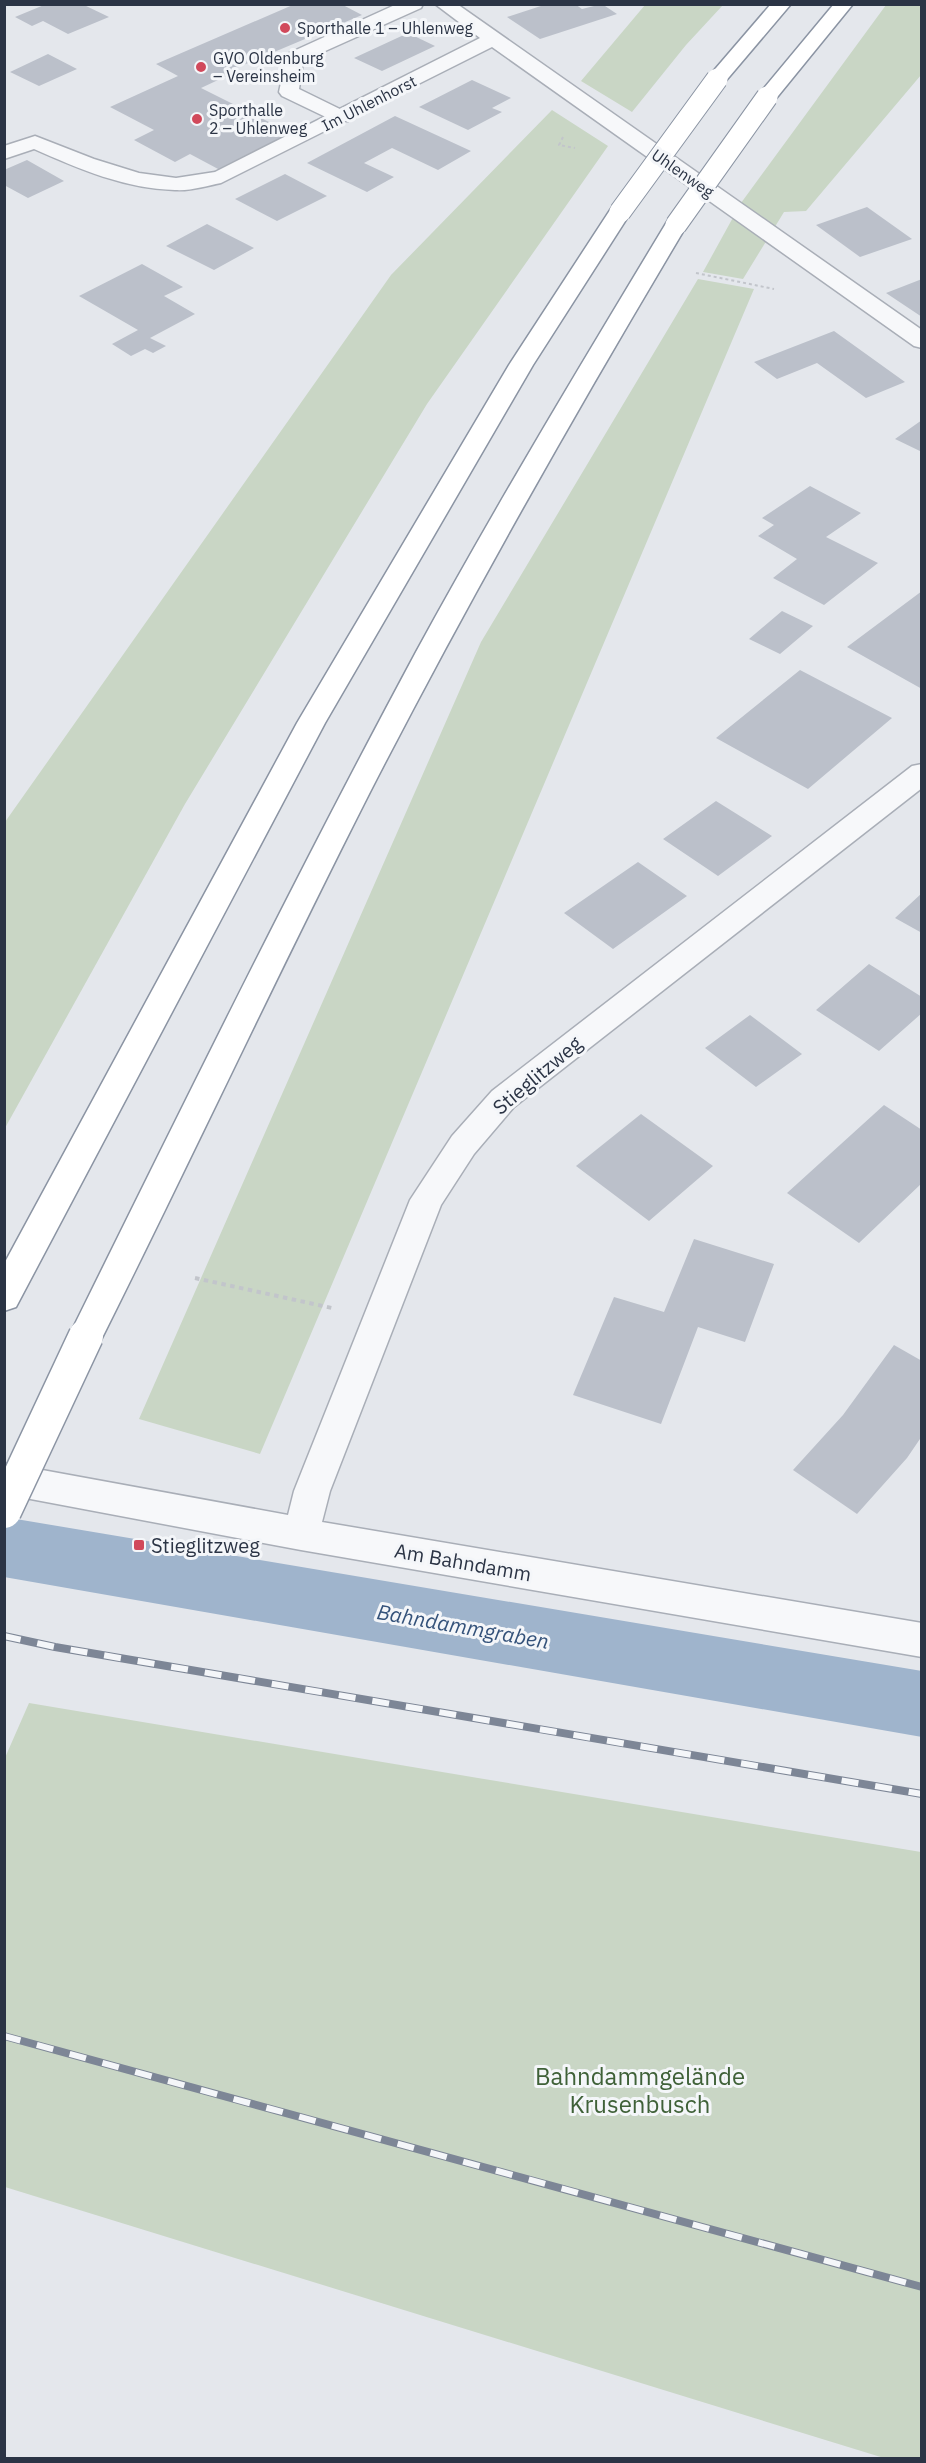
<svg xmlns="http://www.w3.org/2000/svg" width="926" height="2463" font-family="'IBM Plex Sans',sans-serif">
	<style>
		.green { fill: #c9d6c5 }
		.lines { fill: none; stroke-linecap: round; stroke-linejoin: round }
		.canal { fill: #9fb4cc; fill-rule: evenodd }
		.building { fill: #bbc0ca }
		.service-casing { stroke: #a9aeb7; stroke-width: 3 }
		.minor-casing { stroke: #a9aeb7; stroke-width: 3 }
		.motorway-casing { stroke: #8b94a3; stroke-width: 3 }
		.path-far1 { stroke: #c2c5cb; stroke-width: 2; stroke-dasharray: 3 3; stroke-linecap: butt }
		.path { stroke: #c2c5cb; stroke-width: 4; stroke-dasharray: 4.5 4.5; stroke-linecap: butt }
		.service { fill: #f7f8fa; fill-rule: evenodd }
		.minor { fill: #f7f8fa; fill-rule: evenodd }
		.motorway { fill: #fff; fill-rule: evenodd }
		.rail-casing { stroke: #7d8696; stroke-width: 8 }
		.rail { stroke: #f4f6f9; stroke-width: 6; stroke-dasharray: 17; stroke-linecap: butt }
		.motorway-bridge-far1-casing { stroke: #8b94a3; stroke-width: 23; stroke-linecap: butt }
		.motorway-bridge-casing { stroke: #8b94a3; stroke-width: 37; stroke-linecap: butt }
		.motorway-bridge-far1 { stroke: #fff; stroke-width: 21 }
		.motorway-bridge { stroke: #fff; stroke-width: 34 }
		.poi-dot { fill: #d1495b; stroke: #f4f6f9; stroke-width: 2 }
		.labels { text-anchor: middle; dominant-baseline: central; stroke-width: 6; stroke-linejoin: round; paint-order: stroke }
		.far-poi-label { font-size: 16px; fill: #2b3445; stroke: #f4f6f9; text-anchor: start }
		.far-street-label { font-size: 16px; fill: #2b3445; stroke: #f4f6f9 }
		.street-label { font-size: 20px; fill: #2b3445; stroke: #f4f6f9 }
		.poi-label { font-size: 20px; fill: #2b3445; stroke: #f4f6f9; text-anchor: start }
		.water-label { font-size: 21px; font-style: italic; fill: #34527a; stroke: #f4f6f9 }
		.near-park-label { font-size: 24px; fill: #3f6138; stroke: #f4f6f9 }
	</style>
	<rect width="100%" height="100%" fill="#e4e7ec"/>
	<path class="green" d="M645,5H723L686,45L632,112L581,81Z
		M886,5H921V75L806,211L784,212L743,279L703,272L741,203Z
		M552,110L608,146L427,404L185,804L5,1128V822L391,275Z
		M698,279L754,289L260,1454L139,1419L481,642Z
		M29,1703L921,1852V2458H884L5,2187L4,1760Z"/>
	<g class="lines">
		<path class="canal" d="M4,1517L922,1671V1737L4,1577Z"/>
	</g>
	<path class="building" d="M295,4H341L362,15L229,71L233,73L201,88L293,134L220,170L190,154L175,162L134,140L154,130L110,107L178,76L156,64Z
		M547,4H575L582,9L602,4L617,14L540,39L507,17Z
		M44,5H84L109,17L68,34L43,21L32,26L15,17Z
		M408,33L435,46L382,71L354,58Z
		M48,54L77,69L39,86L10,72Z
		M472,80L511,98L492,108L502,112L468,130L419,107Z
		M395,116L471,151L438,170L392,148L364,163L394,177L367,192L307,163Z
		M27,160L64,181L28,198L4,185V170Z
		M285,174L327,196L277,221L235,199Z
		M867,207L912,239L860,257L816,225Z
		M207,224L254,248L214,270L166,246Z
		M142,264L183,287L164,296L195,314L150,338L166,346L153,353L145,349L131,356L112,344L138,330L79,296Z
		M922,279V317L886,293Z
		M834,331L905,382L866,398L817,363L777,379L754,362Z
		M922,420V452L895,439Z
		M810,486L861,513L826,537L878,563L824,605L773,578L797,559L758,536L774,525L762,518Z
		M922,591V689L847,647Z
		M782,611L813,626L780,654L749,639Z
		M800,670L892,718L808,789L716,738Z
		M716,801L772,836L718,876L663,839Z
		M638,862L687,896L613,949L564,913Z
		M922,893V933L895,918Z
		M869,964L922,997V1013L879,1051L816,1010Z
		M750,1015L802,1054L756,1087L705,1048Z
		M884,1105L922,1130V1183L859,1243L787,1193Z
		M641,1114L713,1166L649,1221L576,1166Z
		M694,1239L774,1264L745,1342L698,1327L661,1424L573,1395L614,1297L664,1312Z
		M894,1345L922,1361V1436L907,1458L857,1514L793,1470L843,1415Z"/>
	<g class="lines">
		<defs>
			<path id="service" d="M397,4H423L421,8L303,61L299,89L348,113L351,117L348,121H334L282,96L279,92L287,54Z"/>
			<path id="minor" d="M435,4H457L922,330V348L914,346L492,47L221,183C206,186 191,191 175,190C126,189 79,169 34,149L4,159V146L35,136L94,159L139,173L176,178L215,172L480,38Z
				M922,764V788L514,1107L474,1154L441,1205L330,1491L322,1522L922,1623V1657L301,1550L4,1494V1463L288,1515L294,1491L410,1200L452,1136L492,1091L912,766Z"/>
			<path id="motorway" d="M771,4H791L724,83H710L707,79L710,75Z
				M834,4H853L774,101H760L757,97L760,93Z
				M620,206L628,207L631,212L533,365L325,723L16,1307L4,1311V1264L297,723L509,365L612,207Z
				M676,219L684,220L687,225C576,411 469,599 370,792C277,975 190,1162 98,1346L86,1350L74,1346L69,1336C182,1107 295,877 416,652C495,507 580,366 665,225L668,220Z"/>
		</defs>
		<use href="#service" class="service-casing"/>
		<use href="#minor" class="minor-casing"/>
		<use href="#motorway" class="motorway-casing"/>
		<path class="path-far1" d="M563,137L559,145L575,148
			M696,273L774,289"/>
		<path class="path" d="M195,1278L332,1308"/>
		<use href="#service" class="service"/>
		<use href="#minor" class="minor"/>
		<use href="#motorway" class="motorway"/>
		<defs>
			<path id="rail" d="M4,1636L55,1647L922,1794
				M4,2036L922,2287"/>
		</defs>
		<use href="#rail" class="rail-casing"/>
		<use href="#rail" class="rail"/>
		<defs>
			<path id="motorway-bridge-far1" d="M620,212L717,79
				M676,225L767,97"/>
			<path id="motorway-bridge" d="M4,1511L86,1336"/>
		</defs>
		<use href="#motorway-bridge-far1" class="motorway-bridge-far1-casing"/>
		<use href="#motorway-bridge" class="motorway-bridge-casing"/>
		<use href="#motorway-bridge-far1" class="motorway-bridge-far1"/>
		<use href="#motorway-bridge" class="motorway-bridge"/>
	</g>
	<g class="poi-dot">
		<circle cx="285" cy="28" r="6"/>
		<circle cx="201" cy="67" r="6"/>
		<circle cx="197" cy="119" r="6"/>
		<rect x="133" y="1539" width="12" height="12" rx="3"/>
	</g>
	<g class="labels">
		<g class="far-poi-label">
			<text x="297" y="28">Sporthalle 1 – Uhlenweg</text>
			<text x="213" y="58">GVO Oldenburg<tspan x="213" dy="18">– Vereinsheim</tspan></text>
			<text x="209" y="110">Sporthalle<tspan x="209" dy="18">2 – Uhlenweg</tspan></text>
		</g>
		<g class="far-street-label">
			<text transform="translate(369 103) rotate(-27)">Im Uhlenhorst</text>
			<text transform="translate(683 173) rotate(35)">Uhlenweg</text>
		</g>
		<g class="street-label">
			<text transform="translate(537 1075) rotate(-40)">Stieglitzweg</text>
			<text transform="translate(463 1562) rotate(10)">Am Bahndamm</text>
		</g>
		<g class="poi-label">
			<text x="151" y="1545">Stieglitzweg</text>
		</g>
		<g class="water-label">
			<text transform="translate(463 1626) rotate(10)">Bahndammgraben</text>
		</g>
		<g class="near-park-label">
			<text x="640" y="2076">Bahndammgelände<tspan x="640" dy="28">Krusenbusch</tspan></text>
		</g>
	</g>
	<rect width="926" height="2463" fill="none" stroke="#2b3445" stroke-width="12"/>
</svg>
